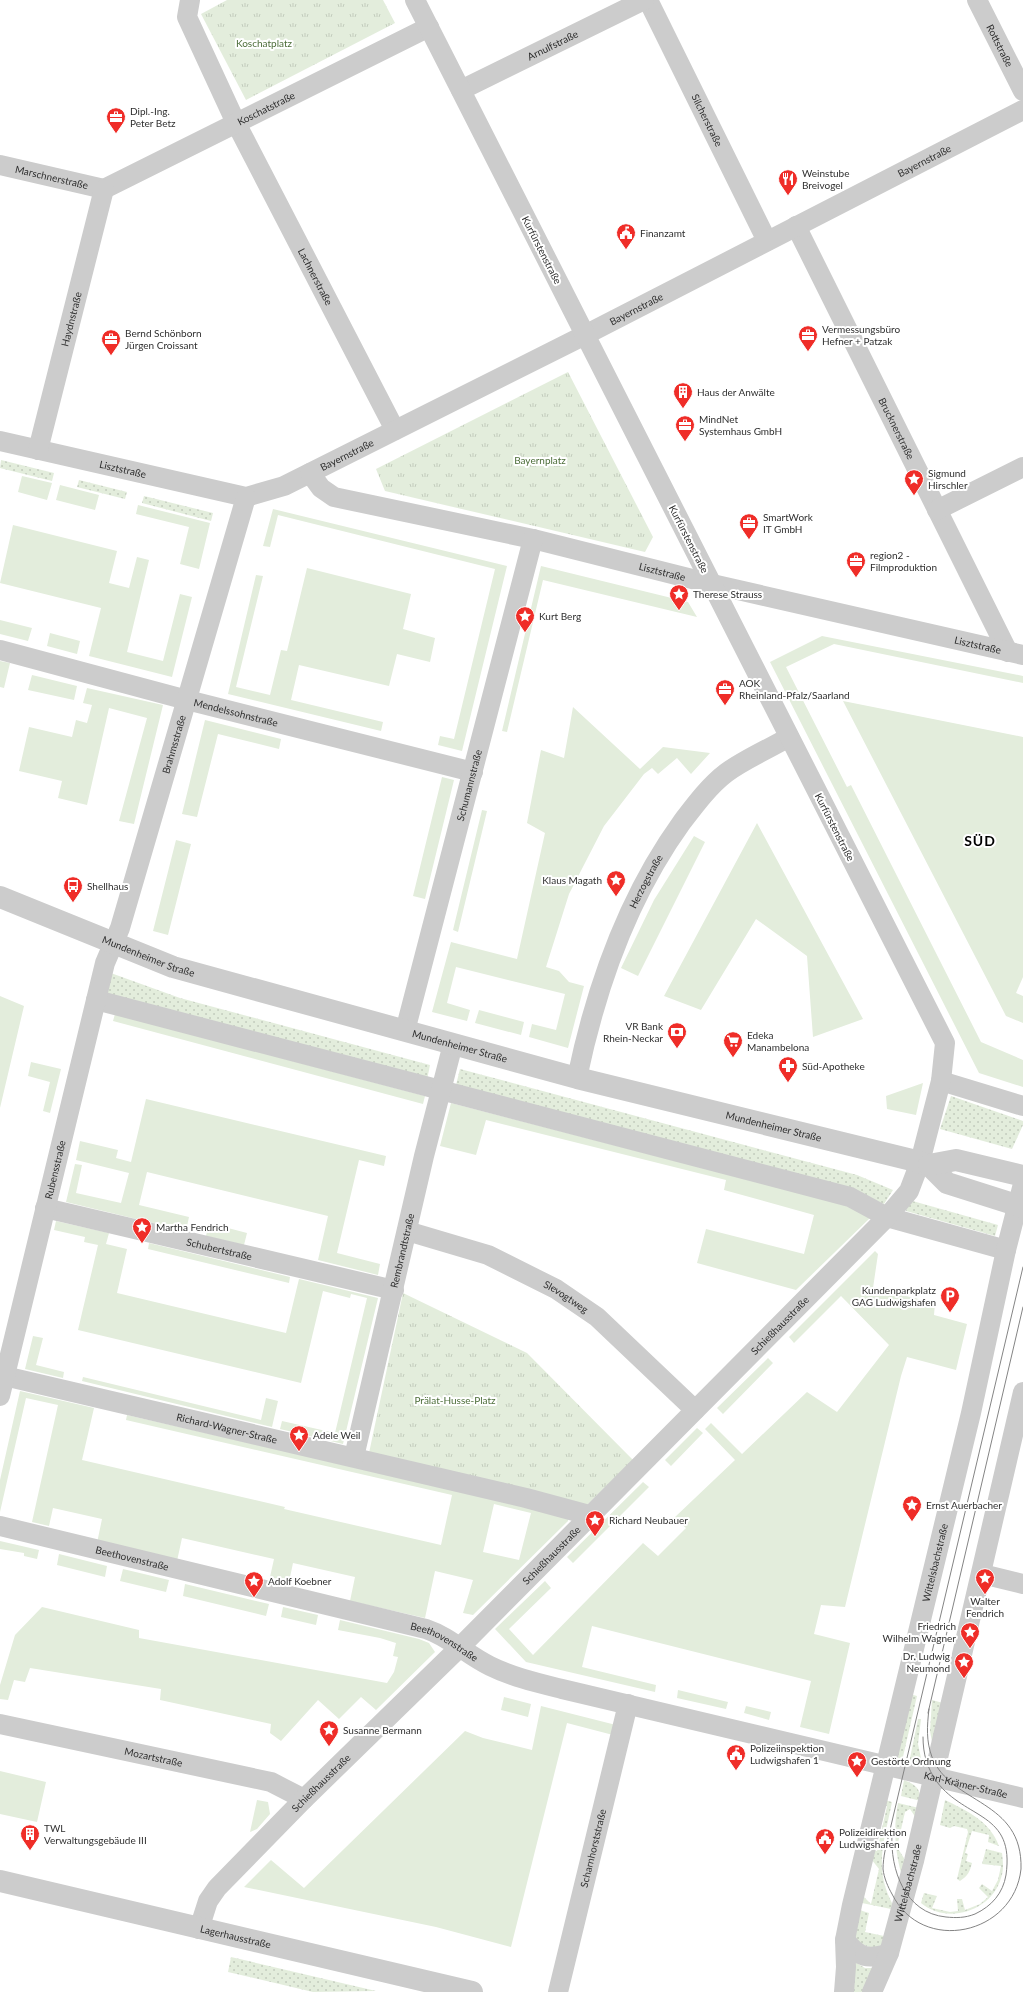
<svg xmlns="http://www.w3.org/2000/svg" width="1023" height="1992" font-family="Lato,sans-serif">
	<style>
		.grass { fill: url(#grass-dots) }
		.park { fill: url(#park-tufts) }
		.garden { fill: #e3eddc; fill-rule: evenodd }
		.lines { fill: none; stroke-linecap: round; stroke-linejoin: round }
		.minor { stroke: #ccc; stroke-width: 20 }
		.tertiary { stroke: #ccc; stroke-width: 22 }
		.tram { stroke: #848484; stroke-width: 1 }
		.labels { text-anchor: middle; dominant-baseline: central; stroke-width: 4; stroke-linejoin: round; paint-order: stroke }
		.park-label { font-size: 10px; fill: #4c6d39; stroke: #fff }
		.street-label { font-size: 10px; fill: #2f2f2f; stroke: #fff }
		.poi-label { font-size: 10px; fill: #2f2f2f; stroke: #fff; text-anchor: start }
		.district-label { font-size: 14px; font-weight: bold; letter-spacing: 1px; fill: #000; stroke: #fff }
	</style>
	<defs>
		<pattern id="grass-dots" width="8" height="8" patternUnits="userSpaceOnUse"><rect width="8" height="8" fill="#e3eddc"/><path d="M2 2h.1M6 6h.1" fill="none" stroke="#c3ccbd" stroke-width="1.8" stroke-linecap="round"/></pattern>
		<pattern id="park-tufts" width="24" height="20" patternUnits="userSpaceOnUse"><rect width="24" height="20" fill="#e3eddc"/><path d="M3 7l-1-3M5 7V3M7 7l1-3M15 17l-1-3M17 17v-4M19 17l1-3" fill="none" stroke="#c3ccbd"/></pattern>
	</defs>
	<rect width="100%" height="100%" fill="#fff"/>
	<path class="grass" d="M1,460L54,473L52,481L0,468Z
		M79,480L127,492L125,499L77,487Z
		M144,496L213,513L211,521L142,503Z
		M108,972L180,998L430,1065L427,1080L102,993Z
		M460,1069L857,1175L893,1190L884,1204L843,1188L456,1085Z
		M951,1096L1023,1121V1125L1012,1149L940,1129Z
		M909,1200L998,1225L995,1236L906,1211Z
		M906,1693L917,1696L902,1761L896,1756Z
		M932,1700L943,1703L933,1748L930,1731Z
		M918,1719H921L918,1744L922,1763L918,1765L909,1763Z
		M904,1780C916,1785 920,1788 921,1801L901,1796Z
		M881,1799L892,1802C884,1843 872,1871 896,1910L857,1902L860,1893L871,1904L879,1869L868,1855L870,1849L877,1851L887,1806L880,1803Z
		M945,1800C967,1811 990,1821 999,1846L988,1842L989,1835L972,1831L965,1853L968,1854L966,1861L972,1863C970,1871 968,1876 960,1881L957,1879L968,1832L967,1829L954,1826L950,1828L940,1825Z
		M898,1803L919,1808L916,1818L910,1809L905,1812L897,1847L907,1863L903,1879C895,1855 893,1828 898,1803Z
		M986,1849L1002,1853C1003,1862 1004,1870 1001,1878C992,1911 947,1925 921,1903L924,1893L937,1896L932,1908L950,1912L958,1911L957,1899H962L965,1910L980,1904L988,1897L979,1888L982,1884L992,1891L998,1880L1001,1866L982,1864Z
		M856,1909L869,1913L865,1932L884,1936L885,1944L872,1948L856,1942L851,1926Z
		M231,1957L376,1991L313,1992L228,1972Z
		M855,1962L865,1968H875L865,1992H852Z"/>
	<path class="park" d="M227,0H383L395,23L246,100L201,14Z
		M568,372L653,537L645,552L385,491L376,469Z
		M403,1293L527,1353L633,1460L585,1507L369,1453Z"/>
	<path class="garden" d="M22,476L52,483L47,500L18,492Z
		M60,485L99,495L95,510L56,500Z
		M138,505L210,523L199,569L180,564L189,527L136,514Z
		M273,509L507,566L462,751L438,745L440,736L454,739L495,569L278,515L270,547L263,546Z
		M13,525L117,551L109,583L129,588L137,557L149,560L127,652L163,661L180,594L192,597L172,677L89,656L101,608L0,583Z
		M541,566L688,602L697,617L543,580L507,732L502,731Z
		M307,568L411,594L403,629L435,638L430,662L397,654L389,686L299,665L291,700L383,722L381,731L228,694L256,575L263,576L236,687L270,695L281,650L287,651Z
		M0,620L32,628L28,641L0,634Z
		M50,633L80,641L77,654L47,646Z
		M822,636L1023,676V683L834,644L786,667L847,787L851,785L981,1042L1023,1060V1087L979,1073L770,662Z
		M0,661L10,663L4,688L0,687Z
		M32,675L77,686L74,700L28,690Z
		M87,688L163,705L134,824L119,821L147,718L109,708L87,805L58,798L62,781L19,771L29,727L72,737L76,720L87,723L92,705L83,703Z
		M843,701L1023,737V977L1016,993L1023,996V1023L1006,1016Z
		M573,707L640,769L663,747L710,753L691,774L677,758L658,774L652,768L644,774L604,826L569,894L546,967L559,971L569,982L584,986L568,1048L529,1037L532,1024L556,1030L565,994L456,967L447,1003L470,1010L467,1021L432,1012L451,942L517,959L545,833L527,823L541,750L564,758Z
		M205,720L281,739L279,749L218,734L197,817L182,814Z
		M442,777L454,780L425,899L413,896Z
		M482,810L487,811L458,932L453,930Z
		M757,823L863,1019L813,1037L807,956L756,919L701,1010L664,996Z
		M694,836L705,842L638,976L621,968L654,900Z
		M176,840L191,844L168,935L153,931Z
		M0,996L24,1006L0,1108Z
		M479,1010L524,1022L521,1035L475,1023Z
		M115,1014L425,1096L423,1104L113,1021Z
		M31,1062L61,1069L50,1113L43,1111L50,1082L28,1076Z
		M923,1083L916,1115L887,1109L886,1096Z
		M146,1099L386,1156L384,1166L359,1160L337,1253L380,1264L378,1275L318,1260L328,1216L147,1172L139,1205L189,1217L186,1231L66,1202L75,1164L82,1165L76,1193L121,1203L129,1173L76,1160L80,1141L118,1150L116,1158L131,1162Z
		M451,1103L854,1207L871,1217L796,1290L697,1263L706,1229L804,1254L814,1215L724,1190L726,1180L486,1120L476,1155L440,1146Z
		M56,1221L109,1233L106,1244L127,1249L117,1293L286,1333L299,1279L378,1298L343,1444L280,1429L282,1421L335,1433L367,1298L351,1294L350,1298L323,1291L301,1383L78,1330L98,1245L84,1242L85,1237L54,1230Z
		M209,1223L247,1233L244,1245L206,1236Z
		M149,1243L290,1277L289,1283L148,1249Z
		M875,1251L878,1254L873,1288L935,1303L934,1315L967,1324L956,1370L907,1357L901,1376L845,1607L821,1605L814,1634L850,1643L829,1734L800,1727L811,1681L592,1626L582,1667L656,1685L655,1692L526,1662L495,1629L545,1581L551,1588L509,1629L533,1655L643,1543L658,1556L686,1528L674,1518L735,1460L705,1429L711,1423L742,1454L807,1392L837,1412L889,1345L841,1296L794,1343L789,1337Z
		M33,1336L43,1338L36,1365L64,1372L63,1378L25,1369Z
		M768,1358L773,1363L723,1414L717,1408Z
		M83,1377L261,1420L266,1398L278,1401L272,1427L82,1381Z
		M20,1391L94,1408L82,1460L285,1507L284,1509L441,1545L452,1495L126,1420L127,1415L569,1516L568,1521L473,1615L463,1613L473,1580L435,1571L425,1618L350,1601L355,1577L293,1563L289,1582L270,1577L274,1559L182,1538L177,1561L97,1543L102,1519L53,1508L49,1526L32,1522L58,1405L26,1398L0,1512V1480ZM494,1504L531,1513L519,1560L483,1552Z
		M697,1428L703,1433L671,1466L665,1460Z
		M643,1482L649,1487L573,1563L567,1557Z
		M0,1541L39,1550L37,1559L24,1556V1553L0,1549Z
		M59,1554L107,1566L105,1577L57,1565Z
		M123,1569L169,1580L166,1592L120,1581Z
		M185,1584L269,1604L266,1616L183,1596Z
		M42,1607L139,1630V1638L387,1683L394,1672L398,1657L393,1656L396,1643L380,1638L338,1630L340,1620L419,1639L429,1643L435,1652L376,1710L361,1697L339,1719L318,1700L281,1741L270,1733L271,1724L160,1700L161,1689L30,1668L25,1682L14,1680L8,1700L0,1699V1685L15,1635Z
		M283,1607L318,1615L316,1625L281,1617Z
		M678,1690L728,1702L726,1709L677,1698Z
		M504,1697L531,1704L528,1717L501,1710Z
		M541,1706L616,1725L613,1735L567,1723L511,1947L436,1927L244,1887L271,1860L304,1888L465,1731L483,1738L532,1750Z
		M746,1706L771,1712L769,1720L744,1713Z
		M0,1771L46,1782L37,1822L0,1814Z
		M257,1800L268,1802L270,1814L257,1829L250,1832Z"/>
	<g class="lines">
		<g class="minor">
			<path id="s1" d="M190,0L187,17L236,123L395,430"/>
			<path id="s2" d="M648,0L767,241"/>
			<path id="s3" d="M977,0L1023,91"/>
			<path id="s4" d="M461,90L644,0"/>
			<path id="s5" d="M0,165L104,189"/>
			<path id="s6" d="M104,189L429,27"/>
			<path id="s7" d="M796,226L1008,652"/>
			<path id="s8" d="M0,441L246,497L284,486L585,335L1023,110"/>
			<path id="s9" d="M38,450L104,189"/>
			<path id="s10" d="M310,473L321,488L334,497L533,539L712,584L1023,655"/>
			<path d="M937,510L1023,467"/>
			<path id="s11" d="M0,650L187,700L473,772"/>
			<path d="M96,1000L850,1197L887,1217L1006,1250"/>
			<path id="s12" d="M405,1031L533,539"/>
			<path id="s13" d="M577,1078C596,987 627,898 682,822C695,805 709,786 726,773C745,759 769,749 789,737"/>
			<path d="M941,1081L1023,1106"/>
			<path id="s14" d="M45,1208L394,1290"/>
			<path id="s15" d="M407,1231L488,1255L556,1289L597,1317L695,1410"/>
			<path id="s16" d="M0,1375L526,1498L589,1515"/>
			<path id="s17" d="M0,1396L105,963L120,928L246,497"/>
			<path id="s18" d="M354,1457L424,1156L453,1044"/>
			<path id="s19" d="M0,1526L426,1629C450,1637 467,1655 490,1666C512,1677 538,1683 562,1689L1023,1798"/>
			<path d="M982,1574L1023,1584"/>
			<path id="s20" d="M0,1724L271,1782L304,1799"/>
			<path id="s21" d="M199,1929L208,1901L217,1888L304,1799L460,1647L887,1217L909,1191L920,1162L941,1081L945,1043L415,0"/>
			<path d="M845,1940C859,1958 868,1960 889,1953"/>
			<path id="s22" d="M558,1992L628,1704"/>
			<path id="s23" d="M844,1992L846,1967L845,1940L852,1905L971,1413L1006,1250L1023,1184"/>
			<path id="s24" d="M872,1992L889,1953L914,1861L1023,1392"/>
		</g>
		<g class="tertiary">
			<path id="s25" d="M0,897L173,967L577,1078L920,1162L929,1165L947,1183L1023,1207"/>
			<path d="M929,1165L956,1160L1023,1176"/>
			<path id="s26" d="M0,1881L472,1992"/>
		</g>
		<path class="tram" d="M929,1709C927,1726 926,1741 932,1757C951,1805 1023,1799 1021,1869C1014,1935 922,1955 892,1894C888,1887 884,1878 883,1869C883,1863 884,1856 885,1851L1023,1267
			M928,1713L1023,1307
			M892,1834C890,1870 905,1913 946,1917C956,1918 965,1918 975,1914C992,1906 1003,1893 1006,1875C1015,1812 966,1820 937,1782C927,1768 923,1754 923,1737"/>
	</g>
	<defs>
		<symbol id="office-pin" viewBox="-11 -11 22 30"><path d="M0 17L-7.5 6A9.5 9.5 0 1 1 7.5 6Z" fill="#ef2d28" stroke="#fff"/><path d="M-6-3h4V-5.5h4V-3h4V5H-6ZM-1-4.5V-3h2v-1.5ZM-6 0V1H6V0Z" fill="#fff"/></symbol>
		<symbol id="restaurant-pin" viewBox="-11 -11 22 30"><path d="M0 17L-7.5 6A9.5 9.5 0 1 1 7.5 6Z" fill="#ef2d28" stroke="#fff"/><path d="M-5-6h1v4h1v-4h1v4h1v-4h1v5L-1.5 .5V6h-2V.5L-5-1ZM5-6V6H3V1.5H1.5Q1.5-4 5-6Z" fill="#fff"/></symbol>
		<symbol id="civic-pin" viewBox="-11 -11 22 30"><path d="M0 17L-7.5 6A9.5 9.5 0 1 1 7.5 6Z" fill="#ef2d28" stroke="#fff"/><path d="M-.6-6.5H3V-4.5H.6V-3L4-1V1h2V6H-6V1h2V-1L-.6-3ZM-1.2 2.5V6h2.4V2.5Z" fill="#fff"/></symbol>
		<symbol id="building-pin" viewBox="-11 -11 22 30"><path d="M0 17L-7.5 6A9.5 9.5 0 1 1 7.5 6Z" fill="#ef2d28" stroke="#fff"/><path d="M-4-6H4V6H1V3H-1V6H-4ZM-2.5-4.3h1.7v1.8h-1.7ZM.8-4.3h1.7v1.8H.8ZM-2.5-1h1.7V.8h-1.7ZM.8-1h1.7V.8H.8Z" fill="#fff"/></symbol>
		<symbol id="sight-pin" viewBox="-11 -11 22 30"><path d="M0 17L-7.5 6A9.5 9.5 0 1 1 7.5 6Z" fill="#ef2d28" stroke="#fff"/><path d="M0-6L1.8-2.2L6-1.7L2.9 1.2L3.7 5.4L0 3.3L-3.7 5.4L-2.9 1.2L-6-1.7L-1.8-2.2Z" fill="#fff"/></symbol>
		<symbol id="bus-pin" viewBox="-11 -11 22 30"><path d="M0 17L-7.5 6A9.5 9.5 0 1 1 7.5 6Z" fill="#ef2d28" stroke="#fff"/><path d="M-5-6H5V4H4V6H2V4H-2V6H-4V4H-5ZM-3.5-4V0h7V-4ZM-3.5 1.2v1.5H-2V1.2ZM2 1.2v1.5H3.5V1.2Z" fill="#fff"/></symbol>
		<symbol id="bank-pin" viewBox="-11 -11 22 30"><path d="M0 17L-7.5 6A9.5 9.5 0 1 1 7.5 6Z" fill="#ef2d28" stroke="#fff"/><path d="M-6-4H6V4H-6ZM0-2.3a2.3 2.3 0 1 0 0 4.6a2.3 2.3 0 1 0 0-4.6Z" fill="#fff"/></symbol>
		<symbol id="supermarket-pin" viewBox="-11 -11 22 30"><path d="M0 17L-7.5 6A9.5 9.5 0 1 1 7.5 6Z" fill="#ef2d28" stroke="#fff"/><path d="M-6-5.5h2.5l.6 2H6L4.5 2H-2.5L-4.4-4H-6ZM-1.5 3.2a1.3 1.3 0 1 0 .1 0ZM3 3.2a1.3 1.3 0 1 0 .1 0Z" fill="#fff"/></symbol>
		<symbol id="pharmacy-pin" viewBox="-11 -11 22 30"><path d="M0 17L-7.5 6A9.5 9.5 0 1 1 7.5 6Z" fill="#ef2d28" stroke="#fff"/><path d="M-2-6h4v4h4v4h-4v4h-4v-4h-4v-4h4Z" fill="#fff"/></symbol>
		<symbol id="parking-pin" viewBox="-11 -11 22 30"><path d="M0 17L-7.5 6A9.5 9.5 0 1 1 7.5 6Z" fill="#ef2d28" stroke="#fff"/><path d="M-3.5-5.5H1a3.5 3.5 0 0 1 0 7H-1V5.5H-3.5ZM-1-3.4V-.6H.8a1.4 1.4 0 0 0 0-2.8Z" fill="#fff"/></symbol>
	</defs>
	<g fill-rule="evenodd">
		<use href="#office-pin" x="105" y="106" width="22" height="30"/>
		<use href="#restaurant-pin" x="777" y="168" width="22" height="30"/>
		<use href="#civic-pin" x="615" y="222" width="22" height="30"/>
		<use href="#office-pin" x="797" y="324" width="22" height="30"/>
		<use href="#office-pin" x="100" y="328" width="22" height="30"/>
		<use href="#building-pin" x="672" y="381" width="22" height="30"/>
		<use href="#office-pin" x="674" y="414" width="22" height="30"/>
		<use href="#sight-pin" x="903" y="468" width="22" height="30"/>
		<use href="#office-pin" x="738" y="512" width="22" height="30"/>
		<use href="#office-pin" x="845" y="550" width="22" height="30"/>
		<use href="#sight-pin" x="668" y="583" width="22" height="30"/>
		<use href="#sight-pin" x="514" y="605" width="22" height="30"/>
		<use href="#office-pin" x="714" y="678" width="22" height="30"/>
		<use href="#sight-pin" x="605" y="869" width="22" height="30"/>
		<use href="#bus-pin" x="62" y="875" width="22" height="30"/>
		<use href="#bank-pin" x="666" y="1021" width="22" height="30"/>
		<use href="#supermarket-pin" x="722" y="1030" width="22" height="30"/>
		<use href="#pharmacy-pin" x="777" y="1055" width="22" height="30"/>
		<use href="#sight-pin" x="131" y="1216" width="22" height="30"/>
		<use href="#parking-pin" x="939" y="1285" width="22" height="30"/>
		<use href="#sight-pin" x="288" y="1424" width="22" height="30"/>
		<use href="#sight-pin" x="901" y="1494" width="22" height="30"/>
		<use href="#sight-pin" x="584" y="1509" width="22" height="30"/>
		<use href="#sight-pin" x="974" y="1567" width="22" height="30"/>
		<use href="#sight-pin" x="243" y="1570" width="22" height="30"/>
		<use href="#sight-pin" x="959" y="1621" width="22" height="30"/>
		<use href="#sight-pin" x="953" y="1651" width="22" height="30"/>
		<use href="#sight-pin" x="318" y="1719" width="22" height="30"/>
		<use href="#civic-pin" x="725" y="1743" width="22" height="30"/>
		<use href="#sight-pin" x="846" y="1750" width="22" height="30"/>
		<use href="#building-pin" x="19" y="1823" width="22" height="30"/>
		<use href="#civic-pin" x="814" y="1827" width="22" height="30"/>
	</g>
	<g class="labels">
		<g class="park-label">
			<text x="264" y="43">Koschatplatz</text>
			<text x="540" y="460">Bayernplatz</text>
			<text x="455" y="1400">Prälat-Husse-Platz</text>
		</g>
		<g class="street-label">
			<text stroke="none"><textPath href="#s4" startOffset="102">Arnulfstraße</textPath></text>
			<text stroke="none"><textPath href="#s3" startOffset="51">Rottstraße</textPath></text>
			<text stroke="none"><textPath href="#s6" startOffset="181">Koschatstraße</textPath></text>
			<text stroke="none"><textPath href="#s2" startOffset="134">Silcherstraße</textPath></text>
			<text stroke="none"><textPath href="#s8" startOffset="1010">Bayernstraße</textPath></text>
			<text stroke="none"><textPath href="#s5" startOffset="53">Marschnerstraße</textPath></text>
			<text transform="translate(542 250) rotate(63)">Kurfürstenstraße</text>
			<text stroke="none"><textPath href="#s1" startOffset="307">Lachnerstraße</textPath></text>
			<text stroke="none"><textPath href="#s8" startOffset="686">Bayernstraße</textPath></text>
			<text stroke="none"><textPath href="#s9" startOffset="135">Haydnstraße</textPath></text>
			<text stroke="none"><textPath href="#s7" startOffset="226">Brucknerstraße</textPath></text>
			<text stroke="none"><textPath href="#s8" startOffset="362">Bayernstraße</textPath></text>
			<text stroke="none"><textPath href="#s8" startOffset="126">Lisztstraße</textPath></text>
			<text transform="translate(689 539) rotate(63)">Kurfürstenstraße</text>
			<text stroke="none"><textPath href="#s10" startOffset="371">Lisztstraße</textPath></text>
			<text stroke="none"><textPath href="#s10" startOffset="695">Lisztstraße</textPath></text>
			<text stroke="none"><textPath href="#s11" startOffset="244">Mendelssohnstraße</textPath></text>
			<text stroke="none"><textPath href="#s17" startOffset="675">Brahmsstraße</textPath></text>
			<text stroke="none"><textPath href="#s12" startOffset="254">Schumannstraße</textPath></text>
			<text transform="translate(835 827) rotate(63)">Kurfürstenstraße</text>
			<text stroke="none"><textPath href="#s13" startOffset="209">Herzogstraße</textPath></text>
			<text stroke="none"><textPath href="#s25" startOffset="160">Mundenheimer Straße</textPath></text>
			<text stroke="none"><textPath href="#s25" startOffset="484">Mundenheimer Straße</textPath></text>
			<text stroke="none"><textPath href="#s25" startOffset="808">Mundenheimer Straße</textPath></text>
			<text stroke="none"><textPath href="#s17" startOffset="233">Rubensstraße</textPath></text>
			<text stroke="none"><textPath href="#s14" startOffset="179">Schubertstraße</textPath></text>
			<text stroke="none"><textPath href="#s18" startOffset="212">Rembrandtstraße</textPath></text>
			<text stroke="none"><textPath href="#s15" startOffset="173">Slevogtweg</textPath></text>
			<text stroke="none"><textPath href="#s21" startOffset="841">Schießhausstraße</textPath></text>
			<text stroke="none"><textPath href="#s16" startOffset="233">Richard-Wagner-Straße</textPath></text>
			<text stroke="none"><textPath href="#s21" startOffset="517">Schießhausstraße</textPath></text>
			<text stroke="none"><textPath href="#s19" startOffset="136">Beethovenstraße</textPath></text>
			<text stroke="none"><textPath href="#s23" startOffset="440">Wittelsbachstraße</textPath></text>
			<text stroke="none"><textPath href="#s19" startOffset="460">Beethovenstraße</textPath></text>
			<text stroke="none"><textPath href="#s20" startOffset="157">Mozartstraße</textPath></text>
			<text stroke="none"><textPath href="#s21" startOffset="193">Schießhausstraße</textPath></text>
			<text stroke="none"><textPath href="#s19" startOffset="1003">Karl-Krämer-Straße</textPath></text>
			<text stroke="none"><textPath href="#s22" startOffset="148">Scharnhorststraße</textPath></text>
			<text stroke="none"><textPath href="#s24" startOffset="115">Wittelsbachstraße</textPath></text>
			<text stroke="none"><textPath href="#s26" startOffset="242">Lagerhausstraße</textPath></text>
		</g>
		<g class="poi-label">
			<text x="130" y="111">Dipl.-Ing.<tspan x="130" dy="12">Peter Betz</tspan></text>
			<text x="802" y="173">Weinstube<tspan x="802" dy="12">Breivogel</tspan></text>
			<text x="640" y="233">Finanzamt</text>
			<text x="822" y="329">Vermessungsbüro<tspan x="822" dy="12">Hefner + Patzak</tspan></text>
			<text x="125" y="333">Bernd Schönborn<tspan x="125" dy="12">Jürgen Croissant</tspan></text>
			<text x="697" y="392">Haus der Anwälte</text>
			<text x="699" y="419">MindNet<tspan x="699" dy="12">Systemhaus GmbH</tspan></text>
			<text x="928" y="473">Sigmund<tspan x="928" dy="12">Hirschler</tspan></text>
			<text x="763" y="517">SmartWork<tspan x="763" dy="12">IT GmbH</tspan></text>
			<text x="870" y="555">region2 -<tspan x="870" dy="12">Filmproduktion</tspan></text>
			<text x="693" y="594">Therese Strauss</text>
			<text x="539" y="616">Kurt Berg</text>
			<text x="739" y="683">AOK<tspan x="739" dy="12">Rheinland-Pfalz/Saarland</tspan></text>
			<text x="602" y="880" text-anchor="end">Klaus Magath</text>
			<text x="87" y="886">Shellhaus</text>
			<text x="663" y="1026" text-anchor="end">VR Bank<tspan x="663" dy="12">Rhein-Neckar</tspan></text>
			<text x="747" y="1035">Edeka<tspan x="747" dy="12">Manambelona</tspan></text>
			<text x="802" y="1066">Süd-Apotheke</text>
			<text x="156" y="1227">Martha Fendrich</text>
			<text x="936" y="1290" text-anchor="end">Kundenparkplatz<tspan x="936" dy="12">GAG Ludwigshafen</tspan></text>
			<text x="313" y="1435">Adele Weil</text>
			<text x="926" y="1505">Ernst Auerbacher</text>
			<text x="609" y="1520">Richard Neubauer</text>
			<text x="268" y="1581">Adolf Koebner</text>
			<text x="985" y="1601" text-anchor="middle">Walter<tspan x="985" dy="12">Fendrich</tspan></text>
			<text x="956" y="1626" text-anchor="end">Friedrich<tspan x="956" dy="12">Wilhelm Wagner</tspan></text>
			<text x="950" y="1656" text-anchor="end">Dr. Ludwig<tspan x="950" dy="12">Neumond</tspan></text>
			<text x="343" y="1730">Susanne Bermann</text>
			<text x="750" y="1748">Polizeiinspektion<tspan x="750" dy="12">Ludwigshafen 1</tspan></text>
			<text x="871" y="1761">Gestörte Ordnung</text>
			<text x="44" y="1828">TWL<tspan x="44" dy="12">Verwaltungsgebäude III</tspan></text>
			<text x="839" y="1832">Polizeidirektion<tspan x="839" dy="12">Ludwigshafen</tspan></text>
		</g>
		<g class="district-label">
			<text x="980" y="840">SÜD</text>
		</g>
	</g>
</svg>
